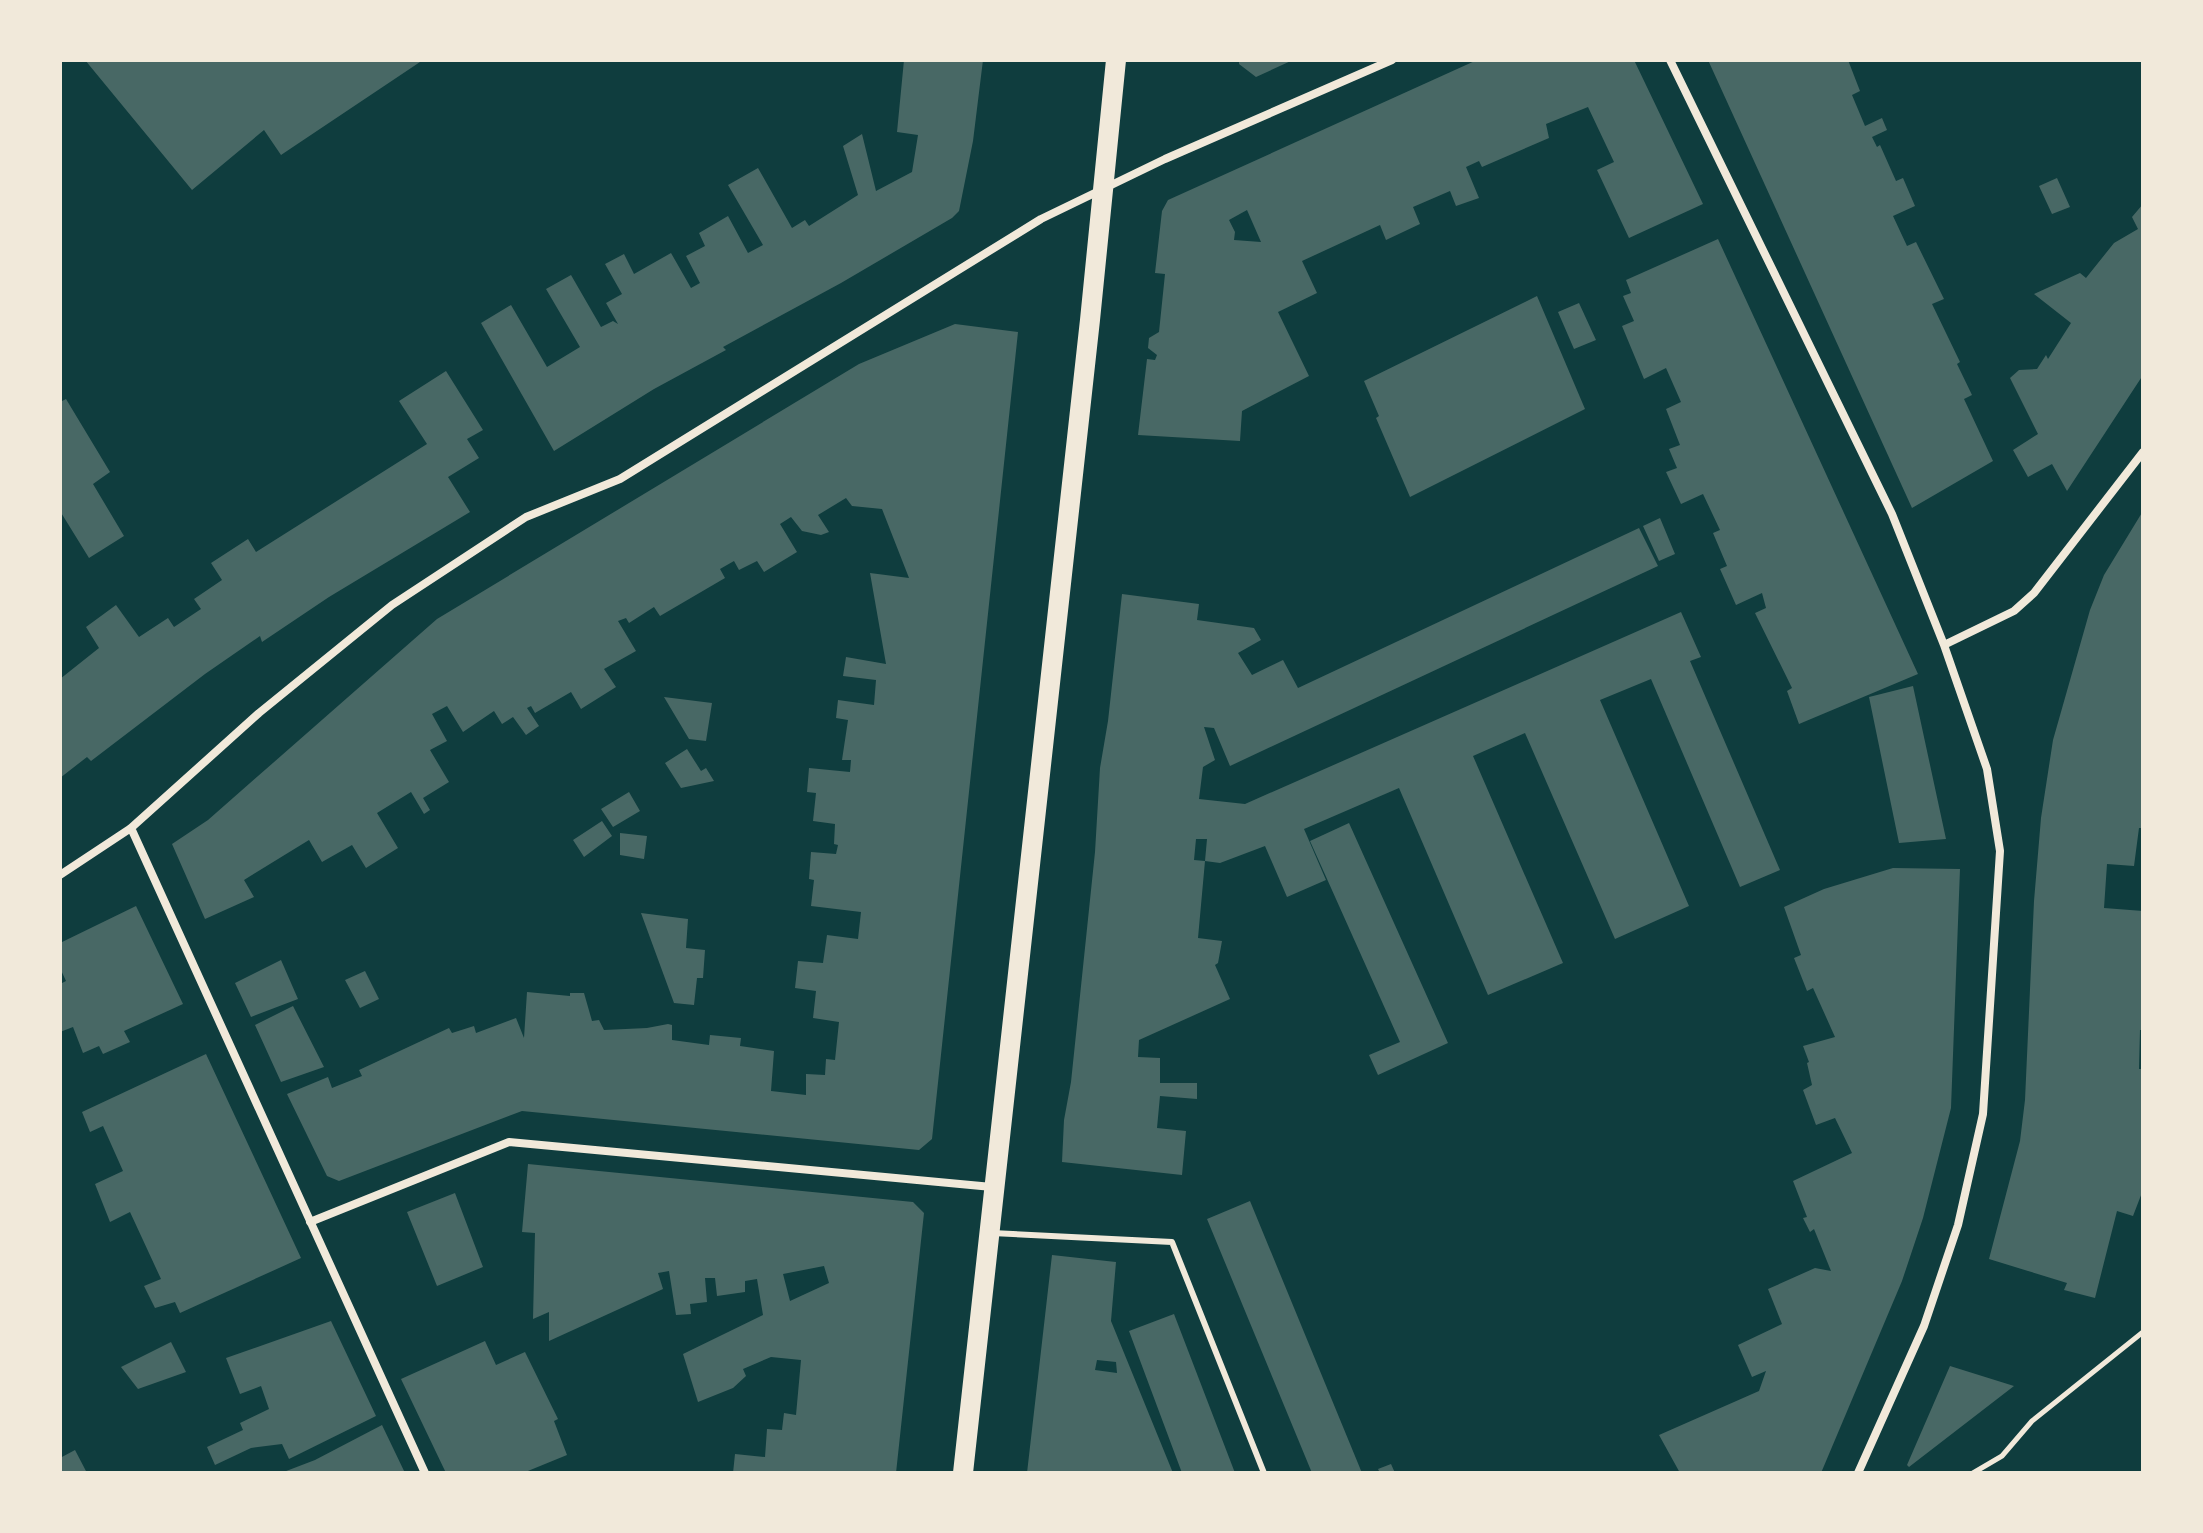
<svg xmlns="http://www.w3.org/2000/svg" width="2203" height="1533" font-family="Helvetica,sans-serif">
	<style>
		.building { fill: #486865; fill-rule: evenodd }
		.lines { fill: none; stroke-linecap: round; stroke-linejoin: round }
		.path { stroke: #f1e9da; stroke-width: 5 }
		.service { stroke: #f1e9da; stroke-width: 6 }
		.minor { stroke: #f1e9da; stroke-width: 8 }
		.primary { stroke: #f1e9da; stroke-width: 20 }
	</style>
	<rect width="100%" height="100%" fill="#0f3d3e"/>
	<path class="building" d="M85,60H423L281,155L264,130L192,190Z
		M904,60H983L973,141L959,211L952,218L841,283L723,347L726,350L654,389L554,451L481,323L511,305L547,367L580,347L546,289L571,275L601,327L613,321L618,324L606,303L622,294L605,264L624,254L634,274L671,253L691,288L700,283L686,256L705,246L699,233L728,216L748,253L763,245L728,185L758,168L792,228L805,220L809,226L858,195L843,146L862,134L876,191L912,172L918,135L897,132Z
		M1239,60H1293L1256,77L1239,64Z
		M1477,60H1634L1703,204L1629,238L1597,170L1614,162L1588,107L1546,124L1549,138L1482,167L1479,161L1466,167L1479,198L1456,206L1450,191L1413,207L1420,224L1386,240L1380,225L1302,261L1317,293L1278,312L1309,376L1242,411L1240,441L1138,435L1147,359L1155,360L1157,355L1148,348L1149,338L1159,332L1165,274L1155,273L1162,211L1168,200ZM1247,210L1261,242L1234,240L1235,232L1229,220Z
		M1708,60H1848L1860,91L1852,95L1865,126L1882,118L1887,130L1872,137L1877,147L1880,145L1896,181L1903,178L1915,206L1893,216L1907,246L1916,242L1944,299L1932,304L1960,362L1957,364L1972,395L1964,399L1993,461L1912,508Z
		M2057,178L2070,207L2052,214L2039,186Z
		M2143,204V375L2067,491L2052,464L2028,477L2013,450L2038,434L2010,378L2019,370L2037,369L2046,355L2048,359L2071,323L2034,294L2080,273L2086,278L2114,243L2138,229L2132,217Z
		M1718,239L1918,674L1799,724L1787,691L1792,688L1755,613L1766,608L1762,593L1736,605L1720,569L1727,566L1713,533L1720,530L1703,494L1681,504L1666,472L1677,468L1669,449L1680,445L1666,409L1681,402L1666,368L1644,379L1622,326L1634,321L1623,296L1631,293L1626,280Z
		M1537,296L1585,409L1410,497L1376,418L1379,416L1364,381Z
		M1579,303L1596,340L1574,349L1558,312Z
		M955,324L1018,332L932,1139L919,1150L522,1111L339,1181L327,1176L287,1094L328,1077L332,1088L362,1076L359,1070L449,1028L452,1033L474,1026L476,1033L516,1018L524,1038L527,992L570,996V993H584L592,1021L599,1020L604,1030L647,1028L668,1024L672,1025V1040L709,1045L710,1035L741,1038L740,1046L774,1051L771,1091L806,1095V1074L825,1075L826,1059L835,1060L839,1022L813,1018L816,991L795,988L798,961L823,963L827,935L858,939L861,912L811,906L814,880L809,879L811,852L836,854L838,845L834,844L835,824L813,821L816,793L807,792L809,768L850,772L851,760H842L848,720L836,718L838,700L874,705L876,680L843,676L846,657L886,664L870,573L909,578L882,509L852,506L846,498L818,515L829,532L821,535L802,531L791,517L780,524L797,552L764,572L757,561L739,570L734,561L720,569L725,578L660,616L654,607L629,623L626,618L618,621L636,651L604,669L616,687L581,709L571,692L535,713L531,706L527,708L539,726L526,735L513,717L502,724L494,711L463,732L447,706L432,714L447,741L430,750L449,782L423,798L430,810L424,814L411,792L377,813L398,848L366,868L352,845L322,862L309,840L244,880L254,897L205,919L172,844L208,820L437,619L859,364Z
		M446,371L483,430L467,439L479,458L448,477L470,512L329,597L262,642L260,636L205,674L91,761L87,757L60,778V679L99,648L86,627L116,605L139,637L168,618L174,627L201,609L194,599L222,580L211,563L248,539L256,552L427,444L399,401Z
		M66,399L110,472L93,484L124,536L89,558L60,511V402Z
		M2143,511V828H2139L2134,866L2107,864L2104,908L2143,911V1030H2140L2139,1069H2143V1190L2133,1216L2117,1211L2095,1298L2064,1290L2067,1283L1989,1259L2020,1141L2025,1100L2034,901L2041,818L2053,740L2090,610L2104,575Z
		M1660,518L1675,554L1659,561L1643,526Z
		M1639,528L1658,566L1230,766L1214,728L1204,727L1215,760L1203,767L1199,799L1245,804L1681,612L1701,657L1690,661L1780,870L1740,887L1651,679L1600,700L1689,906L1615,939L1525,733L1473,756L1563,963L1488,995L1399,788L1304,829L1326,880L1287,897L1265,846L1220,863L1205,861L1207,839H1196L1194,860L1205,861L1198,938L1222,941L1218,963L1215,965L1230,999L1139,1040L1138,1057L1160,1058V1083H1197V1099L1160,1096L1157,1128L1186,1131L1182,1175L1062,1162L1064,1120L1071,1082L1095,852L1100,768L1108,721L1122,594L1199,604L1197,620L1254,628L1261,640L1238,653L1252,675L1283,660L1298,688Z
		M1913,686L1946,839L1899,843L1869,697Z
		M664,697L712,703L706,741L689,739Z
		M687,749L701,771L706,768L714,781L681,788L665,763Z
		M629,792L640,811L613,827L601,809Z
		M602,821L612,836L584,857L573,840Z
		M1349,823L1448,1043L1378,1075L1369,1055L1400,1042L1310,841Z
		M620,833L647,836L644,859L620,855Z
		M1893,868L1960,869L1951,1108L1923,1218L1902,1281L1821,1473H1680L1659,1435L1759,1391L1766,1371L1752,1377L1738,1345L1782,1324L1768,1289L1815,1268L1831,1271L1814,1229L1810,1232L1803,1218L1807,1217L1793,1181L1852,1153L1835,1118L1816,1125L1803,1090L1812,1085L1807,1063L1809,1062L1803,1046L1835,1037L1813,988L1807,991L1794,958L1801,955L1784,907L1824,889Z
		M136,906L183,1004L124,1031L130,1042L103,1054L99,1046L83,1053L73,1027L60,1032V984L66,981L60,968V943Z
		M641,913L688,919L686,948L705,950L703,978H697L694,1005L674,1003Z
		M281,960L298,999L251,1017L235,983Z
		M365,971L379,999L360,1008L345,980Z
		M293,1006L324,1067L281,1082L255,1025Z
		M206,1054L301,1258L180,1313L175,1302L155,1308L144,1286L161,1279L130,1212L110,1222L95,1184L123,1171L103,1126L90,1132L82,1112Z
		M528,1164L913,1202L924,1213L896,1473H733L735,1454L765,1457L767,1429L782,1430L784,1413L796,1415L801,1360L771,1357L743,1369L746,1376L733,1388L698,1402L683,1354L763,1315L757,1279L745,1281V1292L717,1296L715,1278H705L707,1302L690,1304L691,1314L676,1315L669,1271L658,1273L663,1289L549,1341V1312L533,1319L535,1233L522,1232ZM824,1266L829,1283L790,1301L783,1274Z
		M455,1193L483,1267L437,1286L407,1212Z
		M1250,1201L1362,1473H1312L1207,1219Z
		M1052,1255L1116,1262L1111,1321L1173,1473H1027ZM1097,1360L1116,1362L1117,1373L1095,1370Z
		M1174,1314L1235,1473H1182L1129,1331Z
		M331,1321L376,1416L289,1459L282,1444L251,1448L215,1465L207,1447L243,1430L240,1423L269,1409L261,1386L240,1394L226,1358Z
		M485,1341L496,1365L525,1352L558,1419L554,1421L567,1455L523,1473H446L401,1379Z
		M171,1342L186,1372L138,1389L121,1367Z
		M1950,1366L2014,1386L1909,1467L1907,1465Z
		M382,1425L405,1473H281L315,1460Z
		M75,1450L87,1473H60V1458Z
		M1391,1464L1395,1473H1380L1378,1469Z"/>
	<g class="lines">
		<path class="path" d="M1973,1473L2002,1456L2032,1421L2143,1332"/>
		<path class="service" d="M992,1233L1172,1242L1264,1473"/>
		<path class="minor" d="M1670,60L1892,514L1944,645L1987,769L2000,851L1983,1114L1958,1225L1924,1326L1858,1473
			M1944,645L2014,611L2034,593L2143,452
			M131,828L425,1473
			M60,875L131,828L259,713L392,605L526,517L620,479L1041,219L1165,159L1392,60
			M310,1222L509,1142L992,1187"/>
		<path class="primary" d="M963,1473L1090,320L1116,60"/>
	</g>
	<rect width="2203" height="1533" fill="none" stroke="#f1e9da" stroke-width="124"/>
</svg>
